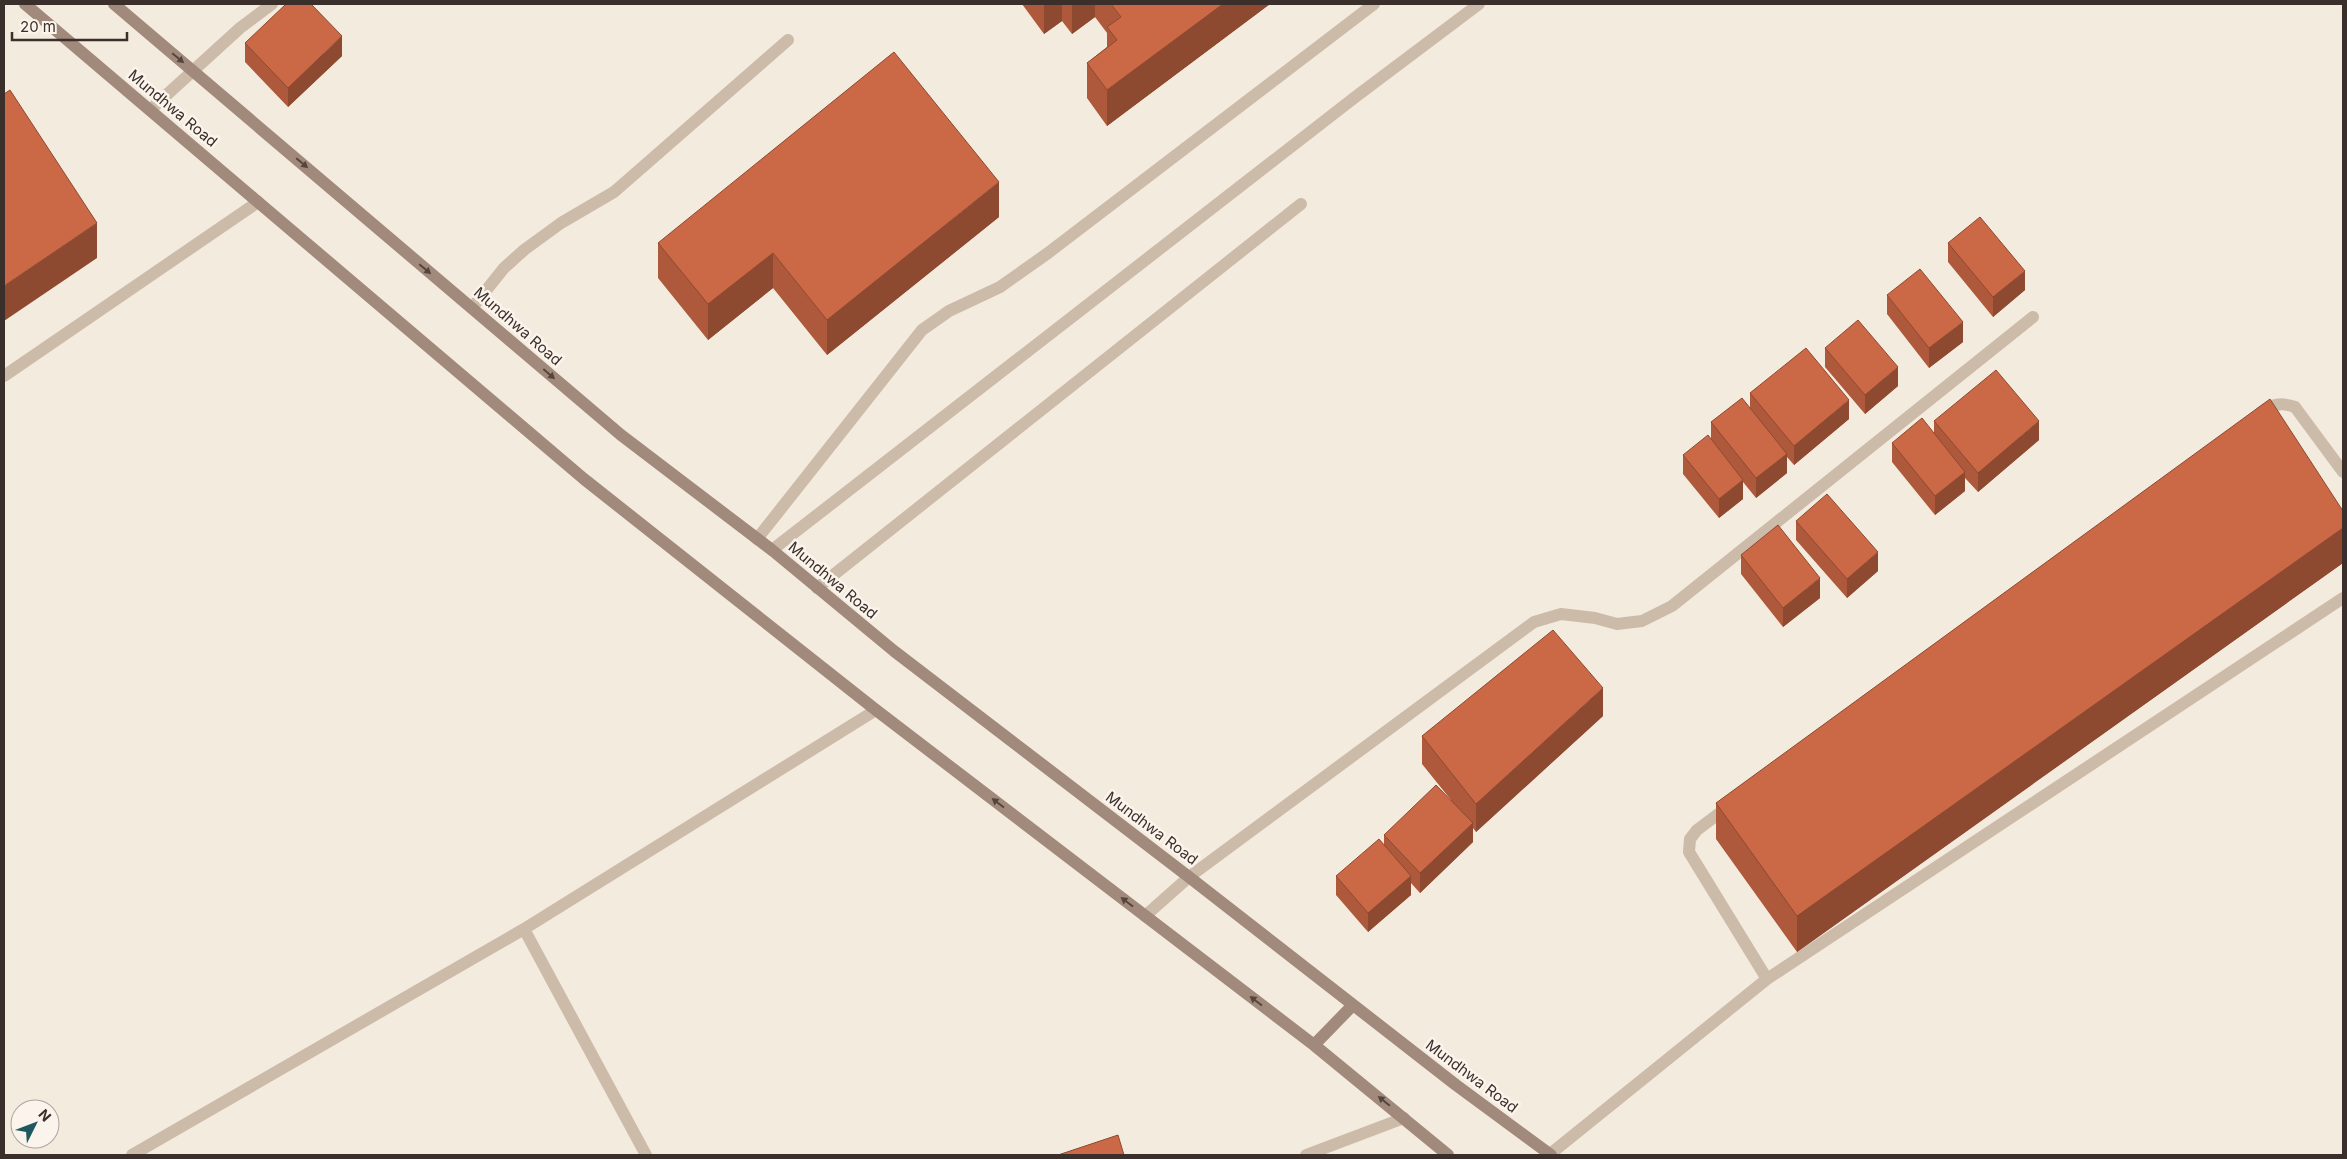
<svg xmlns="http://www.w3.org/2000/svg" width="2347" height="1159" font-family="Inter,sans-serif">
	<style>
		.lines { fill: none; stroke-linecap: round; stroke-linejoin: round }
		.lane { stroke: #cdbbaa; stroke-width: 12 }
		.street { stroke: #cdbbaa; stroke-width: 12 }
		.secondary { stroke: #a1897b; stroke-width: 12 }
		.wall { fill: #af593c }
		.shaded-wall { fill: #8e4931 }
		.building { fill: #cb6846; stroke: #8e4931 }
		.oneway { fill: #54463e }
		.labels { text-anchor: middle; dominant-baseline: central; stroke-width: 5; stroke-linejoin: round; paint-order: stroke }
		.street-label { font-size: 15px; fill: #3a2f2a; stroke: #fbf4ec }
	</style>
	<rect width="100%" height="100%" fill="#f4ebdf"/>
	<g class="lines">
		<path class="lane" d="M472,308L504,268L524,250L561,223L614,192L788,40
			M757,539L922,330L949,311L1000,287L1048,253L1374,4
			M772,550L1354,98L1479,4
			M817,588L1301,204"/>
		<path class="street" d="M150,110L240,28L272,4
			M4,376L258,202
			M2260,413C2272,404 2281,402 2295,407L2343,472
			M1729,806L1697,830L1690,839L1689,852L1767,979
			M1145,916L1189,877L1534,622L1561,614L1595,618L1617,624L1642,621L1672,606L2033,317
			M524,929L646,1155
			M132,1155L524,929L876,710
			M1306,1155L1404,1118
			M1549,1155L1767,979L2343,598"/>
		<path class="secondary" d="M25,4L584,479L876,710L1314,1045L1448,1155
			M114,4L621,435L772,550L894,651L1189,877L1456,1085L1551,1155
			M1314,1045L1353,1005"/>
	</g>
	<path class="wall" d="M1022,4H1270L1107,126L1087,98V63L1107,47V33L1095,17L1072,34L1062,21L1044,34Z
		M245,43L342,56L288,107L245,62Z
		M999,217L827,355L773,288L708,340L658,278V243Z
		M1948,243L2025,290L1993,317L1948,262Z
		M1887,295L1963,342L1929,368L1887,314Z
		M1825,348L1898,386L1865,414L1825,367Z
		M1750,393L1849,419L1794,465L1787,457V473L1756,498L1743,482V499L1719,518L1683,474V455L1711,440V422L1750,408Z
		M1934,421L2039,440L1978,492L1965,478V491L1935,515L1892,462V443L1934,433Z
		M2343,511V563L1797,952L1716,839V803Z
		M1796,521L1878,571L1847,598L1796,540Z
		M1741,555L1820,598L1783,627L1741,574Z
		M1603,716L1476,832L1473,828V842L1420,893L1411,883V895L1368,932L1336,895V876L1384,846V835L1451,800L1422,764V736Z"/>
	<path class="shaded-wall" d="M1044,4H1062V21L1044,34Z
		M1072,4H1095V17L1072,34Z
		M1223,4H1270L1107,126V90Z
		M342,36V56L288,107V88Z
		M999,182V217L827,355V320Z
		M97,223V258L4,321V286Z
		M773,253V288L708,340V304Z
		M2025,271V290L1993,317V297Z
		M1963,322V342L1929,368V348Z
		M1898,367V386L1865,414V395Z
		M1849,400V419L1794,465V446Z
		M2039,421V440L1978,492V473Z
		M1787,454V473L1756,498V478Z
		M1965,472V491L1935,515V496Z
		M1743,480V499L1719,518V499Z
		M2343,528V563L1797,952V916Z
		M1878,552V571L1847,598V579Z
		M1820,578V598L1783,627V608Z
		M1603,688V716L1476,832V804Z
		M1473,823V842L1420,893V873Z
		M1411,876V895L1368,932V913Z"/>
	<path class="building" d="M286,4H311L342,36L288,88L245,43Z
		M1111,4H1223L1107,90L1087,63L1117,40L1107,27L1121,17Z
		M894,52L999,182L827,320L773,253L708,304L658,243Z
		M10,90L97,223L4,286V94Z
		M1980,217L2025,271L1993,297L1948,243Z
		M1920,269L1963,322L1929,348L1887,295Z
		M1858,320L1898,367L1865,395L1825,348Z
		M1806,348L1849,400L1794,446L1750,393Z
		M1996,370L2039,421L1978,473L1934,421Z
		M1742,398L1787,454L1756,478L1711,422Z
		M2270,399L2343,511V528L1797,916L1716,803Z
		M1922,418L1965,472L1935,496L1892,443Z
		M1708,435L1743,480L1719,499L1683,455Z
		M1827,494L1878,552L1847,579L1796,521Z
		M1778,525L1820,578L1783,608L1741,555Z
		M1553,630L1603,688L1476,804L1422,736Z
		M1436,785L1473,823L1420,873L1384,835Z
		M1379,839L1411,876L1368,913L1336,876Z
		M1118,1135L1124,1155H1058Z"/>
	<defs><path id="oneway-solid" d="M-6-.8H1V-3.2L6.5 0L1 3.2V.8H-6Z" transform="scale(1.25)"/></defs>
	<g class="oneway">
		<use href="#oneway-solid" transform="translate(178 58) rotate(40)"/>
		<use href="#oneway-solid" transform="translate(302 163) rotate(40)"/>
		<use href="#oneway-solid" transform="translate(425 269) rotate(40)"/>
		<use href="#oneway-solid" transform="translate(549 374) rotate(41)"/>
		<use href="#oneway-solid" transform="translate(998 803) rotate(-143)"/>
		<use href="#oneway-solid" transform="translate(1127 902) rotate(-143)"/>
		<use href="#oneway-solid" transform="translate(1256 1001) rotate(-143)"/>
		<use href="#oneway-solid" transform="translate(1384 1101) rotate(-141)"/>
	</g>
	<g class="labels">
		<g class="street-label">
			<text transform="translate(173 108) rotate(40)">Mundhwa Road</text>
			<text transform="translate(518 326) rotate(41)">Mundhwa Road</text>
			<text transform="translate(833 580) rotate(40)">Mundhwa Road</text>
			<text transform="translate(1152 828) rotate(37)">Mundhwa Road</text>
			<text transform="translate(1472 1076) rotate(37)">Mundhwa Road</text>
		</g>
	</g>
	<rect width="2347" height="1159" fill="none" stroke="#3a2f2a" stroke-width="10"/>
	<g transform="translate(35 1124) rotate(48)"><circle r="24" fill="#fbf4ec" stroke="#aea59e"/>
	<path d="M0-4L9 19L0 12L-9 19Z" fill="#1d595f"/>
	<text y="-8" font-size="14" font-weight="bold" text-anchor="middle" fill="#3a2f2a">N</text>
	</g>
	<path d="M12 32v8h115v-8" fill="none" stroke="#3a2f2a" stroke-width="2.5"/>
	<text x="20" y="32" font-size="15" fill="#3a2f2a" stroke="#fbf4ec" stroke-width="4" paint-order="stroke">20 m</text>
</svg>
